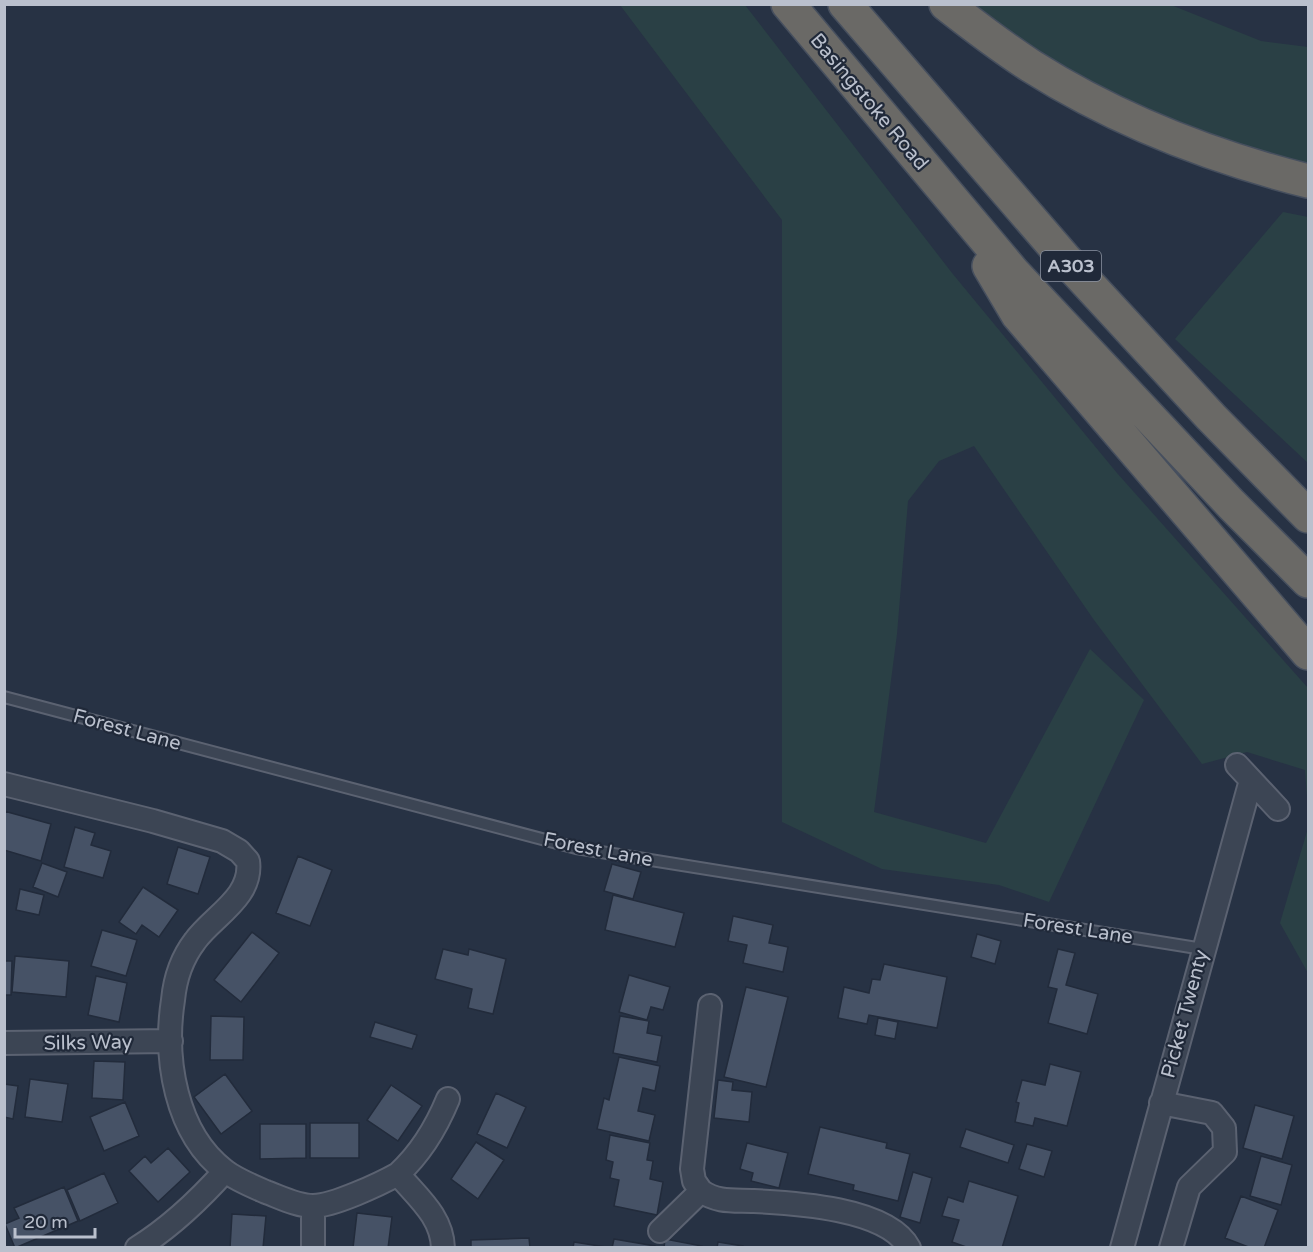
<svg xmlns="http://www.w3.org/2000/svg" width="1313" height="1252" font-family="'Varela Round',sans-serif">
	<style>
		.green { fill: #2a4045 }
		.building { fill: #465266; stroke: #222b3b; stroke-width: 1.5 }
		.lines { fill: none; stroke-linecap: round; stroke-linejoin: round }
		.service-casing { stroke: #5b6271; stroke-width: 14 }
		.minor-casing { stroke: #5b6271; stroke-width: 26 }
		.trunk-casing { stroke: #464f5e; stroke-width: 36 }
		.service { stroke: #3c4554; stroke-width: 10 }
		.minor { stroke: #3c4554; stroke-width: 22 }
		.trunk { stroke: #6a6966; stroke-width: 33 }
		.labels { text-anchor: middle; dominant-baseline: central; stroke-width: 4.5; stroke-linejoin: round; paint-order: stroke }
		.shield { fill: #202939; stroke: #8c93a1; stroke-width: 1.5 }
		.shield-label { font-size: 18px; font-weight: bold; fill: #bac0cd }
		.street-label { font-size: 20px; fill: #bac0cd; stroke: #202939 }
	</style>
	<rect width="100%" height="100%" fill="#273244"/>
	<path class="green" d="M620,5H745L952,273L1117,473L1308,688V811L1305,770L1247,752L1202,764L1094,620L974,446L939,461L908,501L897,634L874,812L986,843L1090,649L1144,700L1049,902L999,885L882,869L782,822V220Z
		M959,5H1171L1261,41L1308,47V167L1168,121L1038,58Z
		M1283,212L1308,217V463L1175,339Z
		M1308,828V973L1280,923Z"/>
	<path class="building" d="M4,811L51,824L41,861L4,850Z
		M75,827L95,833L91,845L111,851L103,878L64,867Z
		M178,847L210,857L198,894L167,884Z
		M298,856L332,870L310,926L276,913Z
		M42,863L67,872L58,897L33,887Z
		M612,864L641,872L633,899L604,891Z
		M143,887L178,910L159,937L142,925L136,934L119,922Z
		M20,889L44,895L39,915L16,910Z
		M613,895L684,913L675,947L605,930Z
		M733,916L773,925L769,943L788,947L783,972L743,963L747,945L728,941Z
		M102,930L137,940L126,976L91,966Z
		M252,932L279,953L241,1002L214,980Z
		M977,934L1001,941L995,964L971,957Z
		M443,949L468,955L469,949L506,959L493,1014L468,1008L472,989L435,979Z
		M1058,949L1075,953L1066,985L1098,994L1087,1034L1048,1023L1057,989L1048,987Z
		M15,956L69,961L66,997L12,992Z
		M4,961H12L11,995H4Z
		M884,964L947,977L937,1028L869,1015L867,1024L838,1018L844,987L869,993L872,979L880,980Z
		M629,975L670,987L663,1010L651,1007L647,1020L619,1012Z
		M96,976L127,983L119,1022L88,1015Z
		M746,987L788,997L766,1087L724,1077Z
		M211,1016L244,1017L243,1060H210Z
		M620,1016L649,1021L647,1033L662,1036L657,1062L613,1053Z
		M878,1018L898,1022L895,1039L875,1035Z
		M375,1022L417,1035L412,1049L370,1037Z
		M619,1057L660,1066L655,1091L643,1088L638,1111L655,1115L649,1141L597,1129L604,1098L609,1100Z
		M94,1061L125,1062L123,1100L92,1098Z
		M1050,1064L1081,1072L1067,1126L1035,1118L1033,1126L1015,1122L1019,1103L1016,1102L1022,1080L1045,1085Z
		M225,1074L252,1111L221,1134L194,1097Z
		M30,1079L68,1084L62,1122L25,1117Z
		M718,1080L733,1082L732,1090L752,1092L749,1122L714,1118Z
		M4,1084L18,1086L13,1119L4,1117Z
		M391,1085L422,1106L398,1141L367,1120Z
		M496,1093L526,1107L507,1148L477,1134Z
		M125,1102L139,1136L104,1151L90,1117Z
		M1255,1105L1294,1116L1282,1159L1243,1148Z
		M310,1123H359V1158H310Z
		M260,1124H306V1158L260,1159Z
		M820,1127L887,1143L886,1148L910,1154L898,1201L853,1190L854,1185L808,1174Z
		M966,1129L1014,1145L1008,1163L960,1147Z
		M610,1135L650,1143L647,1160L653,1161L650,1179L663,1182L657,1215L614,1206L619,1180L610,1178L613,1162L606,1160Z
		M476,1142L504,1160L478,1199L451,1179Z
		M747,1143L788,1153L779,1188L751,1181L753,1173L740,1169Z
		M1027,1144L1052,1151L1044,1177L1019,1169Z
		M168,1148L190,1172L158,1202L129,1171L145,1156L151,1163Z
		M1261,1156L1292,1165L1281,1205L1250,1196Z
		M913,1172L932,1178L920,1223L900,1217Z
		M104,1173L118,1203L80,1221L67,1190Z
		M969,1181L1018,1196L1002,1248H969L952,1242L959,1220L942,1216L948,1197L963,1202Z
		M64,1187L78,1221L15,1248L5,1224L19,1218L14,1208Z
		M1241,1196L1278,1210L1264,1248H1251L1225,1238Z
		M357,1213L392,1217L388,1248H353Z
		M232,1214L266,1216L263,1248H230Z
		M529,1238L530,1248H471V1240Z
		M614,1239L655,1246V1248H612Z
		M665,1239L702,1246V1248H664Z
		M574,1242L612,1248H573Z
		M718,1242L743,1246V1248H717Z"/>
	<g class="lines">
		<defs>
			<path id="service" d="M4,697L576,848L1203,949"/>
			<path id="minor" d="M1237,765L1278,809
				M4,784L153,821L222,841L239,851L248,861C253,897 213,916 195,941C182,958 175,979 173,1000C164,1058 175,1133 225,1171C237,1180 252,1186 266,1192C280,1197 297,1206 313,1206C333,1206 380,1184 398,1174
				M4,1043L171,1041
				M1161,1103L1212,1113L1224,1128L1225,1152L1189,1187L1171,1248
				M701,1191C718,1203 734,1200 754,1201C794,1203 888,1208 909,1248
				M660,1231L701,1191L694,1181L692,1169L710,1006
				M137,1248C171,1227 199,1200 225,1171
				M313,1248V1206
				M443,1248C442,1216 417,1197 398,1174C421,1153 436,1128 448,1099
				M1122,1248L1251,780"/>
			<path id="trunk" d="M788,4L1013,272L1231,504L1308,581
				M845,4L1066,260L1211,417L1308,516
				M946,4C974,26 1002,47 1031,66C1115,119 1213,157 1308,181
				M989,266L1018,315L1308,653"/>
		</defs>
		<use href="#service" class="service-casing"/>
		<use href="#minor" class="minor-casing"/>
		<use href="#trunk" class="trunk-casing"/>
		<use href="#service" class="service"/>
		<use href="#minor" class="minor"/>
		<use href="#trunk" class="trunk"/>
	</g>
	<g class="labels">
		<rect class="shield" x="1041" y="251" width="60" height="30" rx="4.5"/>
		<g class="shield-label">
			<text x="1071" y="266">A303</text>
		</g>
		<g class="street-label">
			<text transform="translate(869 102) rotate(50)">Basingstoke Road</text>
			<text transform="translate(127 730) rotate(15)">Forest Lane</text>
			<text transform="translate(598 850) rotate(11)">Forest Lane</text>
			<text transform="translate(1078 929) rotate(9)">Forest Lane</text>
			<text transform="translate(1185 1014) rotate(-75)">Picket Twenty</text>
			<text transform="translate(88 1043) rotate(-1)">Silks Way</text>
		</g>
	</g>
	<rect width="1313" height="1252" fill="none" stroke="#bac0cd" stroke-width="12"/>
	<path d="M15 1228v9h80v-9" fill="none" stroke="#bac0cd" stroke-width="3"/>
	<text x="24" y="1228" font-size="18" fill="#bac0cd" stroke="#202939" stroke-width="4.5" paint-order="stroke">20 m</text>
</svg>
